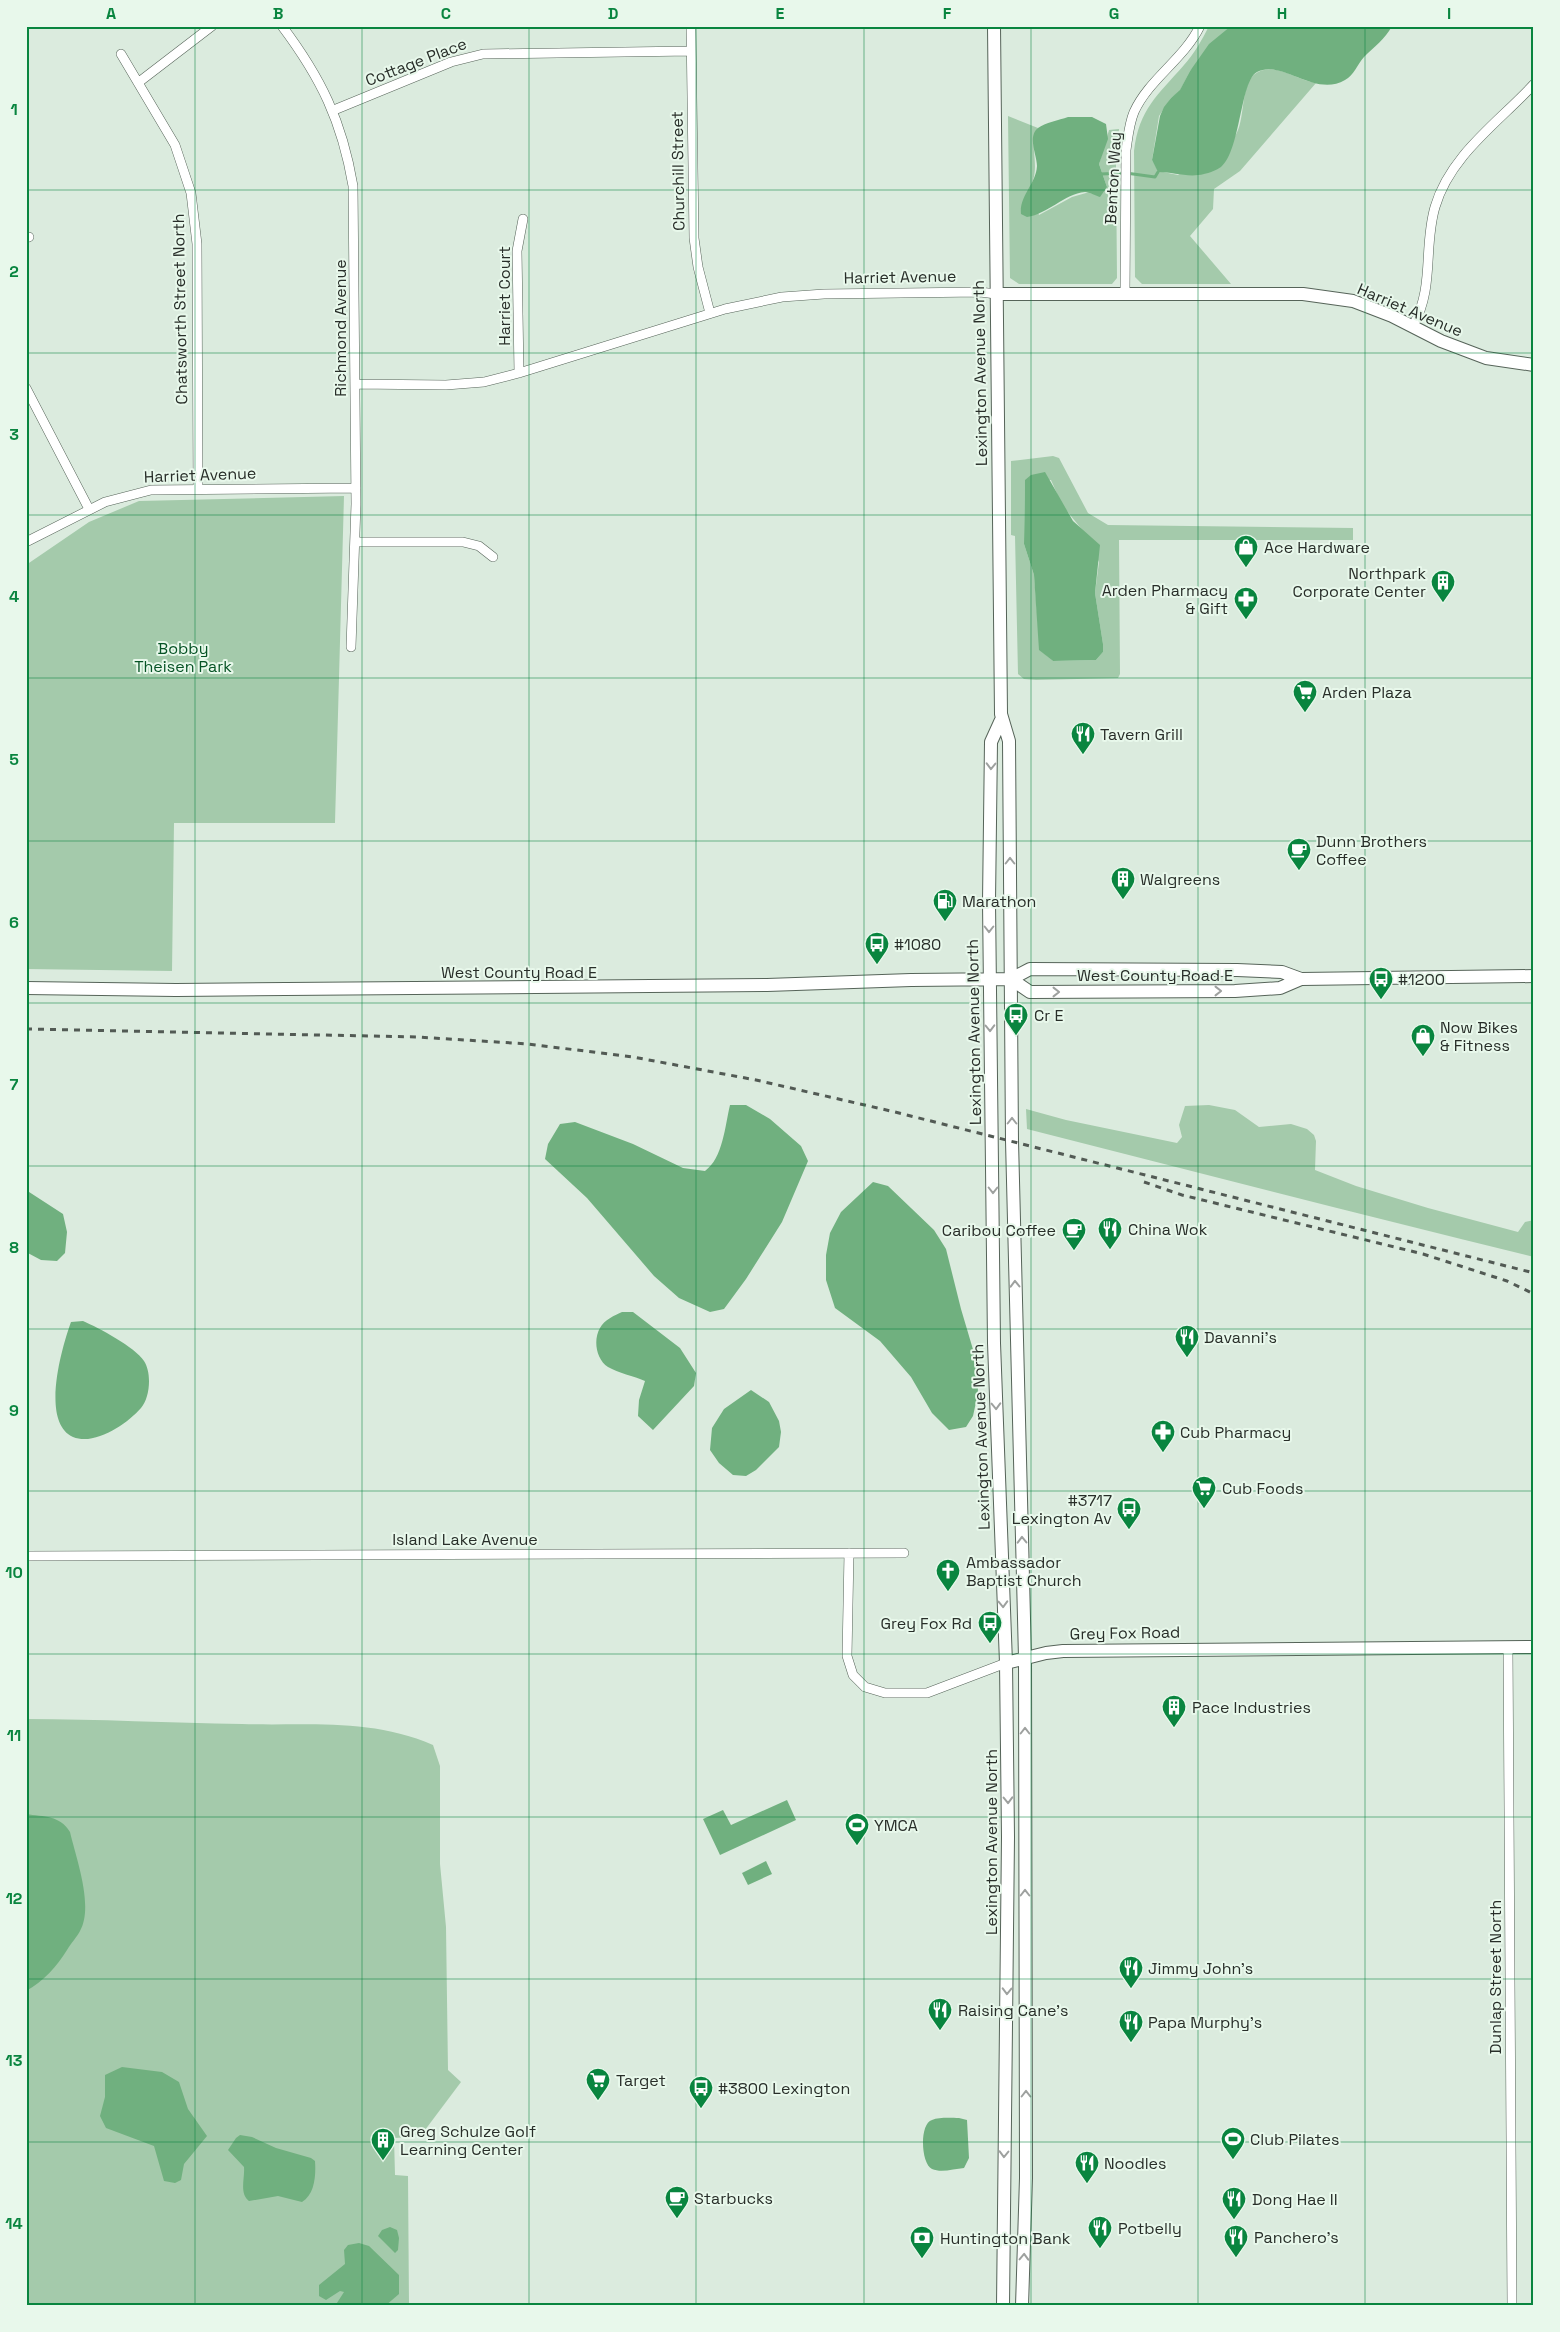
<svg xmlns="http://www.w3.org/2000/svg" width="1560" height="2332" font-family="'Space Grotesk',sans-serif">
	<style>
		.green { fill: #a4caab; fill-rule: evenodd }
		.water { fill: #70b07f }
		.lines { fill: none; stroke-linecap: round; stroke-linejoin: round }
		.stream { stroke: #70b07f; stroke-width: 3 }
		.street-casing { stroke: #566459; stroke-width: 10 }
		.secondary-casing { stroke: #566459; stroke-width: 14 }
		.street { stroke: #fff; stroke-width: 9 }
		.secondary { stroke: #fff; stroke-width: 12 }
		.rail { stroke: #525a54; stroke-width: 3; stroke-dasharray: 6 6; stroke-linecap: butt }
		.oneway { stroke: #9ea19f }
		.grid { fill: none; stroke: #09853f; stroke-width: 1; stroke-opacity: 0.55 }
		.labels { text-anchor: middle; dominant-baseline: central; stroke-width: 4; stroke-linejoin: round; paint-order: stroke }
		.street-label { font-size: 16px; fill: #282e29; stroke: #e8f8eb }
		.poi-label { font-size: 16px; fill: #282e29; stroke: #e8f8eb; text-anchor: start }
		.park-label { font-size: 16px; fill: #065325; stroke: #e8f8eb }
		.neatline { fill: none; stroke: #09853f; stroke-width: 2 }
		.grid-label { font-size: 16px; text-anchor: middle; font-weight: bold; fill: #09853f }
	</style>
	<rect width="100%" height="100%" fill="#dbebde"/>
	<path class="green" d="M1209,26H1231L1190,71L1180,91L1171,98L1159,116L1152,160L1158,171L1178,175C1189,168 1227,147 1233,139C1249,121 1236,75 1264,70C1281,66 1299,81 1316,83L1240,171L1214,189L1213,209L1190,236L1231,284H1142L1135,277L1134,151C1139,109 1158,95 1184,65C1194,54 1202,40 1209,26Z
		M1008,116L1038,128C1027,146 1042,164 1030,188L1039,215L1072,197L1107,187L1099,164L1109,130L1119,129L1116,165L1117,278L1112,284H1019L1010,278Z
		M1053,456L1059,458L1088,513L1108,525L1353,528V540H1119L1120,674L1118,678L1036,680L1024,679L1018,674L1015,536L1011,535V461ZM1025,480H1051L1062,505L1084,532L1099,562L1095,593L1103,644V652L1096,660L1053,661L1040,650L1034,575L1024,544Z
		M344,496L335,823H174L172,971L26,969V565L89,522L139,501Z
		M1209,1105L1235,1110L1259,1127L1291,1124L1307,1129L1314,1135L1316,1141L1315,1170L1356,1186L1428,1208L1518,1232L1525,1222L1534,1220V1257C1365,1216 1196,1172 1027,1129L1026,1109L1066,1120L1177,1143L1182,1137L1179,1125L1185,1106Z
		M26,1719C99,1719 170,1723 242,1724C308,1726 371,1718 433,1745L440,1766V1864L446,1927L448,2070L461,2082L425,2130L412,2137L394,2138L395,2175L408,2176L409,2306H26Z"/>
	<path class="water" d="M1231,26H1392C1385,39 1374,47 1364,57C1357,65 1354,75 1345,80C1315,98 1282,59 1257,72C1240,81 1241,150 1221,167C1217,170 1209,173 1204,174C1188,178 1174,172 1158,172L1152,160L1160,116L1164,107L1171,98L1180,90L1190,71L1209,44Z
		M1068,117H1092L1106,124L1108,139L1099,164L1107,187L1100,197C1096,196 1090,192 1085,192C1064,194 1048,214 1027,217L1021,214C1019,196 1036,184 1037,166C1037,155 1027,137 1038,128C1045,123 1059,120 1068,117Z
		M1045,472L1073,521L1100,545L1095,593L1103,644V652L1096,660L1053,661L1039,650L1034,575L1024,544L1025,480L1031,475Z
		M730,1105H746L770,1119L801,1146L808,1161L782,1222L746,1279L724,1309L710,1312L679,1298L654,1276L587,1198L545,1159L548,1144L560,1124L575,1122L633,1144L683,1168L705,1171C723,1158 725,1126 730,1105Z
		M873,1182L888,1186L934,1230L946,1249L961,1309L977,1363L978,1393L973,1416L966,1427L949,1430L932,1413L911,1377L880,1341L835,1308L826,1280V1255L830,1233L841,1212Z
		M26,1190L63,1214L67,1232L65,1253L57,1261L41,1260L26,1252Z
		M622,1312H633L680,1348L696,1373L694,1386L653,1430L638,1416L639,1400L645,1381C634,1376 618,1373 608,1367C596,1359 593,1340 600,1328C604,1320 615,1315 622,1312Z
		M83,1321C99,1328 135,1347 144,1361C152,1373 150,1398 141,1408C127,1424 95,1446 73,1437C40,1422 62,1347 71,1322Z
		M751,1390L769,1402L779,1421L781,1432L779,1447L756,1470L746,1476L733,1475L719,1463L710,1450L712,1428L724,1409Z
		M787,1800L796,1820L720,1855L703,1819L723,1810L731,1825Z
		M26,1814C44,1817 60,1815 70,1832C76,1858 94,1906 80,1931C77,1937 71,1943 67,1950C57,1966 43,1982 26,1991Z
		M766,1861L772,1874L748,1885L742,1873Z
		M122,2067L162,2072L179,2082L188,2109L207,2136L184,2164L181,2180L175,2183L164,2181L154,2146L106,2128L100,2116L105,2097V2075Z
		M959,2118L967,2120L969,2158L964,2168C954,2169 941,2173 932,2169C921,2164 919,2124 932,2120C939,2117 951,2118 959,2118Z
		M240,2135L252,2137L276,2148L311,2158L315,2161C316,2175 315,2194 302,2202L278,2196L249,2201C239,2193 245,2179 244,2167L228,2150L236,2138Z
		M390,2227L397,2230L399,2238L398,2250L395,2253L378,2236L382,2230Z
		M359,2243L369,2246L399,2275V2294L385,2306H335L344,2292L340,2291L326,2300L319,2296V2285L345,2264L344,2250L348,2245Z"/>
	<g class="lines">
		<path class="stream" d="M1100,174L1126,173L1155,177L1158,172"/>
		<defs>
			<path id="street" d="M282,26C321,78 342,121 353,186L356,504L351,647
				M691,26L694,238L698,267L710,313
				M121,54L175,145L191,193L197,244L198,489
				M139,82L212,26
				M334,110L451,62L483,54L691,51
				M26,238L29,237
				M1125,294L1126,150C1128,137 1129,124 1134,112C1149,79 1184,59 1200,26
				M1413,326C1435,286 1423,248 1435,207C1450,155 1499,122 1534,84
				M519,373L517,251L523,219
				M355,384L446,385L484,382L519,373L725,309L782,297L824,294L980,292L996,294
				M26,388L89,509
				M26,542L105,502L151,490L356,488
				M355,542H463L479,546L493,557
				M849,1553L847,1656L853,1675L865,1687L885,1693H927L1006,1663
				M26,1556L904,1553
				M1508,1647L1512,2306"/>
			<path id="secondary" d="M994,26L1001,714L1009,741L1012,1141L1025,1658L1026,2178L1022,2306
				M996,294H1303L1353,301L1392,316L1441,341L1486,358L1534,365
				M1001,720L991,742L989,902L994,1343L1006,1663L1008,1837L1003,2306
				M1011,979L1030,992L1235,991L1280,988L1301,979L1534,976
				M26,988L176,990L767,985L911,980L1011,979L1030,969L1237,970L1282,972L1301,979
				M1006,1663L1046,1653L1063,1651L1534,1647"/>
		</defs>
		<use href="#street" class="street-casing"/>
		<use href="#secondary" class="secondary-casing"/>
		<use href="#street" class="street"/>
		<use href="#secondary" class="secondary"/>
		<path class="rail" d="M26,1029L418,1037L528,1044L633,1057L756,1080L895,1112L1534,1273
			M1144,1182L1182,1195L1423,1254L1507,1281L1534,1294"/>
	</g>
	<defs><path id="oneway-chevron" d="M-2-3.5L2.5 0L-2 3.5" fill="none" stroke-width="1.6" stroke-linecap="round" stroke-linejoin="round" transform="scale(1.25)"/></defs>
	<g class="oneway">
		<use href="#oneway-chevron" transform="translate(991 766) rotate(91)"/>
		<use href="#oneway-chevron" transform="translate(1010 861) rotate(-90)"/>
		<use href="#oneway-chevron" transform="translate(989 929) rotate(90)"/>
		<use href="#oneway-chevron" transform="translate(1218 991)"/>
		<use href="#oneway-chevron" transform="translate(1056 992)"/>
		<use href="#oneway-chevron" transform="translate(990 1028) rotate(89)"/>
		<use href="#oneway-chevron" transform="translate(1012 1121) rotate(-90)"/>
		<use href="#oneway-chevron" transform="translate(993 1190) rotate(90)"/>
		<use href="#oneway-chevron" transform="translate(1015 1284) rotate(-91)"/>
		<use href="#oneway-chevron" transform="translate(996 1406) rotate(88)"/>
		<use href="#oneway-chevron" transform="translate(1022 1540) rotate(-91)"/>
		<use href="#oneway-chevron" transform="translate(1003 1604) rotate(88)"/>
		<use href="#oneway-chevron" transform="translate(1025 1731) rotate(-90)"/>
		<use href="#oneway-chevron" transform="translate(1008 1800) rotate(89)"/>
		<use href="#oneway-chevron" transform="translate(1025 1893) rotate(-90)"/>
		<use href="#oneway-chevron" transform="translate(1007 1991) rotate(91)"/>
		<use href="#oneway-chevron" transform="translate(1026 2094) rotate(-90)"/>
		<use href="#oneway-chevron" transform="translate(1004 2154) rotate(91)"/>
		<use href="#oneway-chevron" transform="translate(1024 2257) rotate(-88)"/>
	</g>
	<path class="grid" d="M195,26V2306M362,26V2306M529,26V2306M696,26V2306M864,26V2306M1031,26V2306M1198,26V2306M1365,26V2306M26,190H1534M26,353H1534M26,515H1534M26,678H1534M26,841H1534M26,1003H1534M26,1166H1534M26,1329H1534M26,1491H1534M26,1654H1534M26,1817H1534M26,1979H1534M26,2142H1534"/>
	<defs>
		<symbol id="shop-pin" viewBox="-11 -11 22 30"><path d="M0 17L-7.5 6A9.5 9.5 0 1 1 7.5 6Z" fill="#09853f" stroke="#e8f8eb"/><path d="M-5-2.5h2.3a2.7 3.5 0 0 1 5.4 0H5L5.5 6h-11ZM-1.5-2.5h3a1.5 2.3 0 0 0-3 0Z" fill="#fff"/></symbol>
		<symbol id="building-pin" viewBox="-11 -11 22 30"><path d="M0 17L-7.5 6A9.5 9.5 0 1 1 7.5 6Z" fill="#09853f" stroke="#e8f8eb"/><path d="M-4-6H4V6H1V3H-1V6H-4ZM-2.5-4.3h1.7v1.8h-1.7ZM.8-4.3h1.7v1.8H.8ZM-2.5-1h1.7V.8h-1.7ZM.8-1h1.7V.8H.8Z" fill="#fff"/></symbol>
		<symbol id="pharmacy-pin" viewBox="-11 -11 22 30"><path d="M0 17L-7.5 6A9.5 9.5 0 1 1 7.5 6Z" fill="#09853f" stroke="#e8f8eb"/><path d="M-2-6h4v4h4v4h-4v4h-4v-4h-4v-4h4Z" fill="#fff"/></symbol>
		<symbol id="supermarket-pin" viewBox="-11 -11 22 30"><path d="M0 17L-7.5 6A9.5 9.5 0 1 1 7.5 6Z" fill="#09853f" stroke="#e8f8eb"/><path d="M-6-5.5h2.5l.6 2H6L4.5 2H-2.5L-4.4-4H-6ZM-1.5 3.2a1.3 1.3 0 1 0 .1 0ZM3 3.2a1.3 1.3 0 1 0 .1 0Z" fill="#fff"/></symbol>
		<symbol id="restaurant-pin" viewBox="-11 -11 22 30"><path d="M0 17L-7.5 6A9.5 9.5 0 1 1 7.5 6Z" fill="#09853f" stroke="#e8f8eb"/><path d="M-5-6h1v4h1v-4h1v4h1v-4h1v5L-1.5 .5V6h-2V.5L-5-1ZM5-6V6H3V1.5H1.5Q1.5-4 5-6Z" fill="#fff"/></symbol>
		<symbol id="cafe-pin" viewBox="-11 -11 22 30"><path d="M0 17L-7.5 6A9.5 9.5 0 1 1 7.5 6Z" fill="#09853f" stroke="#e8f8eb"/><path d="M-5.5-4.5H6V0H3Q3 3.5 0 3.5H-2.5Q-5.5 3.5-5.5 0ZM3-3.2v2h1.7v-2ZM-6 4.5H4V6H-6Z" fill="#fff"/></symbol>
		<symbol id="fuel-pin" viewBox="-11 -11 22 30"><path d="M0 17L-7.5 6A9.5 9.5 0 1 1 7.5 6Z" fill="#09853f" stroke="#e8f8eb"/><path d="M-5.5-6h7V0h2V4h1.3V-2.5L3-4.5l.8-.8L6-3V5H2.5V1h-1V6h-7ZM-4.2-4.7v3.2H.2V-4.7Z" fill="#fff"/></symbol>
		<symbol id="bus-pin" viewBox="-11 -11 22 30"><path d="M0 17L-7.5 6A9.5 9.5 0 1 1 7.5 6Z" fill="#09853f" stroke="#e8f8eb"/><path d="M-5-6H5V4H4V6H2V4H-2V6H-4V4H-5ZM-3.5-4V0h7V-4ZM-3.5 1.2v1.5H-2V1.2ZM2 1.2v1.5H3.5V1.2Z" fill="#fff"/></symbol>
		<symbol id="church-pin" viewBox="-11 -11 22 30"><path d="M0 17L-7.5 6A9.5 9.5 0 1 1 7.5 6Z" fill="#09853f" stroke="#e8f8eb"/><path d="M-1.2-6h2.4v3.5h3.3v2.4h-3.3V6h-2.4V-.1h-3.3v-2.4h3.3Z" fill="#fff"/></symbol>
		<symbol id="stadium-pin" viewBox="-11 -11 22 30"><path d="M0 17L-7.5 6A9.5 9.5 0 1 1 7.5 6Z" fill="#09853f" stroke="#e8f8eb"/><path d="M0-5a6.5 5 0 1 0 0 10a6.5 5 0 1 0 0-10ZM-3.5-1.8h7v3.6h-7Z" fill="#fff"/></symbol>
		<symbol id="bank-pin" viewBox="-11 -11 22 30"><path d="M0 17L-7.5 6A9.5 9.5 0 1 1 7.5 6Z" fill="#09853f" stroke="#e8f8eb"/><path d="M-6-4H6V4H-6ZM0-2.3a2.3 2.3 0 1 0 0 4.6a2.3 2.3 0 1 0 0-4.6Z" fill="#fff"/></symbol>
	</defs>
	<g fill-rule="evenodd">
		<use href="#shop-pin" x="1232" y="533" width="28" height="38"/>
		<use href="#building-pin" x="1429" y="568" width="28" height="38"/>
		<use href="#pharmacy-pin" x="1232" y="585" width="28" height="38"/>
		<use href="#supermarket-pin" x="1291" y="678" width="28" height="38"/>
		<use href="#restaurant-pin" x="1069" y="720" width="28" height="38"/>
		<use href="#cafe-pin" x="1285" y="836" width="28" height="38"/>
		<use href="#building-pin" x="1109" y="865" width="28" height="38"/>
		<use href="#fuel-pin" x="931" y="887" width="28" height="38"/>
		<use href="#bus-pin" x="863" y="930" width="28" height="38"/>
		<use href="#bus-pin" x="1367" y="965" width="28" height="38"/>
		<use href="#bus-pin" x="1002" y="1001" width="28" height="38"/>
		<use href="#shop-pin" x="1409" y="1022" width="28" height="38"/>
		<use href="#restaurant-pin" x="1096" y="1215" width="28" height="38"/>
		<use href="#cafe-pin" x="1060" y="1216" width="28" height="38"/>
		<use href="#restaurant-pin" x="1173" y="1323" width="28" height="38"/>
		<use href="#pharmacy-pin" x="1149" y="1418" width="28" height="38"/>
		<use href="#supermarket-pin" x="1190" y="1474" width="28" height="38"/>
		<use href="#bus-pin" x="1115" y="1495" width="28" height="38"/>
		<use href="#church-pin" x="934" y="1557" width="28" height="38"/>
		<use href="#bus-pin" x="976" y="1609" width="28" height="38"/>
		<use href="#building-pin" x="1160" y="1693" width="28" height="38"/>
		<use href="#stadium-pin" x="843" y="1811" width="28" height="38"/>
		<use href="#restaurant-pin" x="1117" y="1954" width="28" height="38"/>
		<use href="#restaurant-pin" x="926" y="1996" width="28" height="38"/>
		<use href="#restaurant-pin" x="1117" y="2008" width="28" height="38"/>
		<use href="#supermarket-pin" x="584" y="2066" width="28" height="38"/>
		<use href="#bus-pin" x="687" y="2074" width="28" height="38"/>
		<use href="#stadium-pin" x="1219" y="2125" width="28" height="38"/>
		<use href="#building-pin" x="369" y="2126" width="28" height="38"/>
		<use href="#restaurant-pin" x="1073" y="2149" width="28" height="38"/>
		<use href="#cafe-pin" x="663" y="2184" width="28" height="38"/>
		<use href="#restaurant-pin" x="1220" y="2185" width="28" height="38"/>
		<use href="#restaurant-pin" x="1086" y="2214" width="28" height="38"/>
		<use href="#restaurant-pin" x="1222" y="2223" width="28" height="38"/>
		<use href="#bank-pin" x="908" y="2224" width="28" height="38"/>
	</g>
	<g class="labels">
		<g class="street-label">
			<text transform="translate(416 62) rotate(-21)">Cottage Place</text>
			<text transform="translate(678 171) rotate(-91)">Churchill Street</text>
			<text transform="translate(1113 178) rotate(-87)">Benton Way</text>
			<text transform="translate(900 277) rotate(-1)">Harriet Avenue</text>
			<text transform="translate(504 296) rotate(-90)">Harriet Court</text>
			<text transform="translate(180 309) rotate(-91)">Chatsworth Street North</text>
			<text transform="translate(1410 310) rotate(23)">Harriet Avenue</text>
			<text transform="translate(340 328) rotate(-90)">Richmond Avenue</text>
			<text transform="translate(980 373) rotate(-91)">Lexington Avenue North</text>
			<text transform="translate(200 475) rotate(-2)">Harriet Avenue</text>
			<text x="519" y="972">West County Road E</text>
			<text x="1155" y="975">West County Road E</text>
			<text transform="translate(974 1032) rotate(-91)">Lexington Avenue North</text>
			<text transform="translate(981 1437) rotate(-92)">Lexington Avenue North</text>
			<text x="465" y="1539">Island Lake Avenue</text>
			<text transform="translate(1125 1633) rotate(-1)">Grey Fox Road</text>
			<text transform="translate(991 1842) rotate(-90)">Lexington Avenue North</text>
			<text transform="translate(1495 1977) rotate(-90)">Dunlap Street North</text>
		</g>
		<g class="poi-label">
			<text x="1264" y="547">Ace Hardware</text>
			<text x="1426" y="573" text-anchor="end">Northpark<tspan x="1426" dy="18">Corporate Center</tspan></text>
			<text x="1228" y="590" text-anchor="end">Arden Pharmacy<tspan x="1228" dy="18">&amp; Gift</tspan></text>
			<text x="1322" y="692">Arden Plaza</text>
			<text x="1100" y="734">Tavern Grill</text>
			<text x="1316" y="841">Dunn Brothers<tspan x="1316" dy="18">Coffee</tspan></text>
			<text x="1140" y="879">Walgreens</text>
			<text x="962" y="901">Marathon</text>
			<text x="894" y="944">#1080</text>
			<text x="1398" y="979">#1200</text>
			<text x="1034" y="1015">Cr E</text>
			<text x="1440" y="1027">Now Bikes<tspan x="1440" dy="18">&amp; Fitness</tspan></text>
			<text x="1128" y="1229">China Wok</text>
			<text x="1056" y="1230" text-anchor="end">Caribou Coffee</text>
			<text x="1204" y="1337">Davanni's</text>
			<text x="1180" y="1432">Cub Pharmacy</text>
			<text x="1222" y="1488">Cub Foods</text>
			<text x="1112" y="1500" text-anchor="end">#3717<tspan x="1112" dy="18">Lexington Av</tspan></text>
			<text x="966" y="1562">Ambassador<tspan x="966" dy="18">Baptist Church</tspan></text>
			<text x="972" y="1623" text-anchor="end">Grey Fox Rd</text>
			<text x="1192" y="1707">Pace Industries</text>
			<text x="874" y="1825">YMCA</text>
			<text x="1148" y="1968">Jimmy John's</text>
			<text x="958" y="2010">Raising Cane's</text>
			<text x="1148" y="2022">Papa Murphy's</text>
			<text x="616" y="2080">Target</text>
			<text x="718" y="2088">#3800 Lexington</text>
			<text x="400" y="2131">Greg Schulze Golf<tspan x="400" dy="18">Learning Center</tspan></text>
			<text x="1250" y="2139">Club Pilates</text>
			<text x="1104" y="2163">Noodles</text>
			<text x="694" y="2198">Starbucks</text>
			<text x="1252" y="2199">Dong Hae II</text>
			<text x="1118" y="2228">Potbelly</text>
			<text x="1254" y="2237">Panchero's</text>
			<text x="940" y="2238">Huntington Bank</text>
		</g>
		<g class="park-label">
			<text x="183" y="648">Bobby<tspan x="183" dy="18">Theisen Park</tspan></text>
		</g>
	</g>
	<rect width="1560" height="2332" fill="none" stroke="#e8f8eb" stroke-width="55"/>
	<rect x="28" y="28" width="1504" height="2276" class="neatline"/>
	<g class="grid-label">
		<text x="111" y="19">A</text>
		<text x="278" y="19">B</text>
		<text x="446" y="19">C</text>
		<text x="613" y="19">D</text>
		<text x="780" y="19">E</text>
		<text x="947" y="19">F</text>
		<text x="1114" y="19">G</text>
		<text x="1282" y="19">H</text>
		<text x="1449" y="19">I</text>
		<text x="14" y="115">1</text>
		<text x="14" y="277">2</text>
		<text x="14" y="440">3</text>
		<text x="14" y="602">4</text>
		<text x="14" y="765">5</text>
		<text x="14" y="928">6</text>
		<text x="14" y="1090">7</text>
		<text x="14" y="1253">8</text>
		<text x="14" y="1416">9</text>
		<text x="14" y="1578">10</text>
		<text x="14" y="1741">11</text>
		<text x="14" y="1904">12</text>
		<text x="14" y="2066">13</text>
		<text x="14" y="2229">14</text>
	</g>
</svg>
